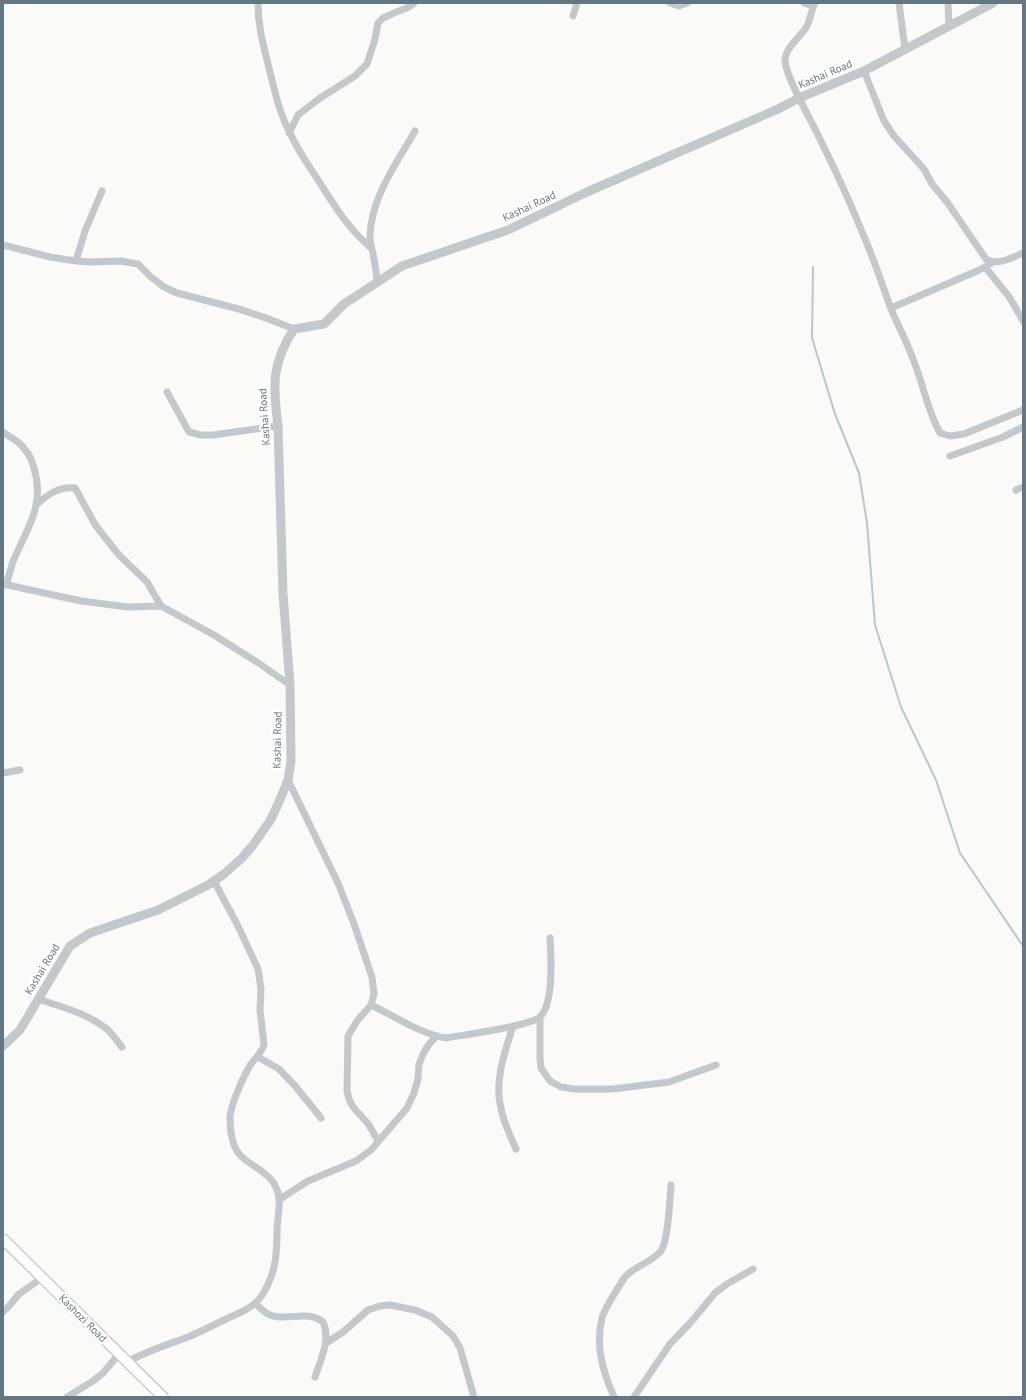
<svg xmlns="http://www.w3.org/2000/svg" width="1026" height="1400" font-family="'PT Sans',sans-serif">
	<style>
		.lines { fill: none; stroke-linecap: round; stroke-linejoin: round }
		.stream { stroke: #bbc7cb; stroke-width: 2 }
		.secondary-casing { stroke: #b3babf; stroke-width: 12 }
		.minor { stroke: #c3c8cc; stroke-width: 7 }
		.tertiary { stroke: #c3c8cc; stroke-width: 9 }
		.secondary { stroke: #fff; stroke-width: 10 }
		.labels { text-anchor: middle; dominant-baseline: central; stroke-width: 4; stroke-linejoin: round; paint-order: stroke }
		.street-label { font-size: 11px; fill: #657683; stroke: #fff }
	</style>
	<rect width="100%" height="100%" fill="#fafaf8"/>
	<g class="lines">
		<path class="stream" d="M813,267L812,338L835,414L859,473L867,523L875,625L901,707L936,780L960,853L1023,946"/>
		<defs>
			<path id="secondary" d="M3,1239L163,1397"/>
		</defs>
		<use href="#secondary" class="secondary-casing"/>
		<path class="minor" d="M258,3C258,29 264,47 270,72C275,93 280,114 290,133C298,151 309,166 320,183C335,207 349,229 370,247
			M670,3L679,6L687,3
			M804,3L813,6
			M815,3C811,10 811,18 807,26C801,37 785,47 785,61C786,77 810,118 817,133C835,169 852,206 867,244C876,265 883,287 891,309C898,326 907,342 913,359C923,383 927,410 940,433L950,436L964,434L1023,410
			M899,3L905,49
			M948,3L949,26
			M573,16L577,3
			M864,71L884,121L894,136L924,169L932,184L947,202L986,259C998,266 1011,258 1023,253
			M289,133L298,115L320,98L355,76L367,64L375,39L378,23L383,18L394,13L409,7L414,3
			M3,245L50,257L76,261L91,262L121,261L138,264L151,277L164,287L177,293L239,309L266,318L294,329
			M76,261L85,231L102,191
			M985,267L1010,298L1023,321
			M377,281C376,274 376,267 374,260C373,251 370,245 370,236C371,197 397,163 415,131
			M891,308L977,271L992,263
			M167,392L189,432L201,435H213L278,426
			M3,432C8,436 14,439 18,442C26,449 32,459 34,468C45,505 28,527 14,559C11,567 9,576 6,585
			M950,456L1003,437L1023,427
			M1016,490L1023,487
			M36,505C47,495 59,486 75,488L96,526L119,555L147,582L161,606
			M3,584L81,601L128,607L161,606L214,635L257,662L290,685
			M3,773L20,770
			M288,780L338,883L354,924L372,977L374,994L371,1005L357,1021L348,1036L347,1091C350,1109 359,1112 369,1125C372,1130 375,1136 378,1141
			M39,999C63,1008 88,1013 108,1030C113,1035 118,1042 122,1047
			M371,1005C394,1016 421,1034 446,1038C462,1035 533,1026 541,1016C554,1000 551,957 550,938
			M540,1018V1058L541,1068L550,1081L561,1087L574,1089H613L669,1082L716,1065
			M513,1026C507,1045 500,1065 499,1084C497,1107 507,1129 516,1149
			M258,1057L279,1069L296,1087L321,1118
			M280,1199L308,1181L356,1161L371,1150L407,1108L414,1093L418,1079L419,1064L424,1052L430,1043L437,1036
			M255,1303C260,1307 264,1313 270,1315C287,1322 307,1309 323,1322C331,1339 321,1359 315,1377
			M3,1312L9,1306L19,1294L42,1278
			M326,1343L343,1332L368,1310L380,1306L390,1305L415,1310L432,1317L453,1336L460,1348L474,1397
			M127,1362C147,1351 167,1345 188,1337C200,1332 212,1326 224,1320C236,1314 252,1309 260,1298C275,1277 277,1257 277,1232C277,1214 284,1198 273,1182C265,1171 252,1166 242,1157C232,1148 230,1130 230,1117C231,1104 244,1075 251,1064C256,1057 262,1053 264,1044L260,1010L261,989L258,969L238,926L214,881
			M67,1397L93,1381L103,1373L119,1354
			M614,1397C603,1372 595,1346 602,1318C605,1307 618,1288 625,1277C635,1266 650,1263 660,1252C668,1245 670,1198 671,1185
			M634,1397L670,1344L691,1322L715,1293L727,1284L753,1269"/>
		<path class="tertiary" d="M3,1046L20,1030L70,946L90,933L158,910L208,885L224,874L242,858L253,845L270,821L279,802L288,780L291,761L290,685L283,594L278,426C273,386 271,364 294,329L324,324L344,304L402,266L508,230L587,192L778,109L799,98L864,71L993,3"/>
		<use href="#secondary" class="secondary"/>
	</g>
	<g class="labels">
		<g class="street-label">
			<text transform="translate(825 74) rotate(-23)">Kashai Road</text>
			<text transform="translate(529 206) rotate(-25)">Kashai Road</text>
			<text transform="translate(264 417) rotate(-94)">Kashai Road</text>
			<text transform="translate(277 740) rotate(-89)">Kashai Road</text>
			<text transform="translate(42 969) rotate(-59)">Kashai Road</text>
			<text transform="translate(83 1318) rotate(45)">Kashozi Road</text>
		</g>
	</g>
	<rect width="1026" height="1400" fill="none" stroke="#657683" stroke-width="8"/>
</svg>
